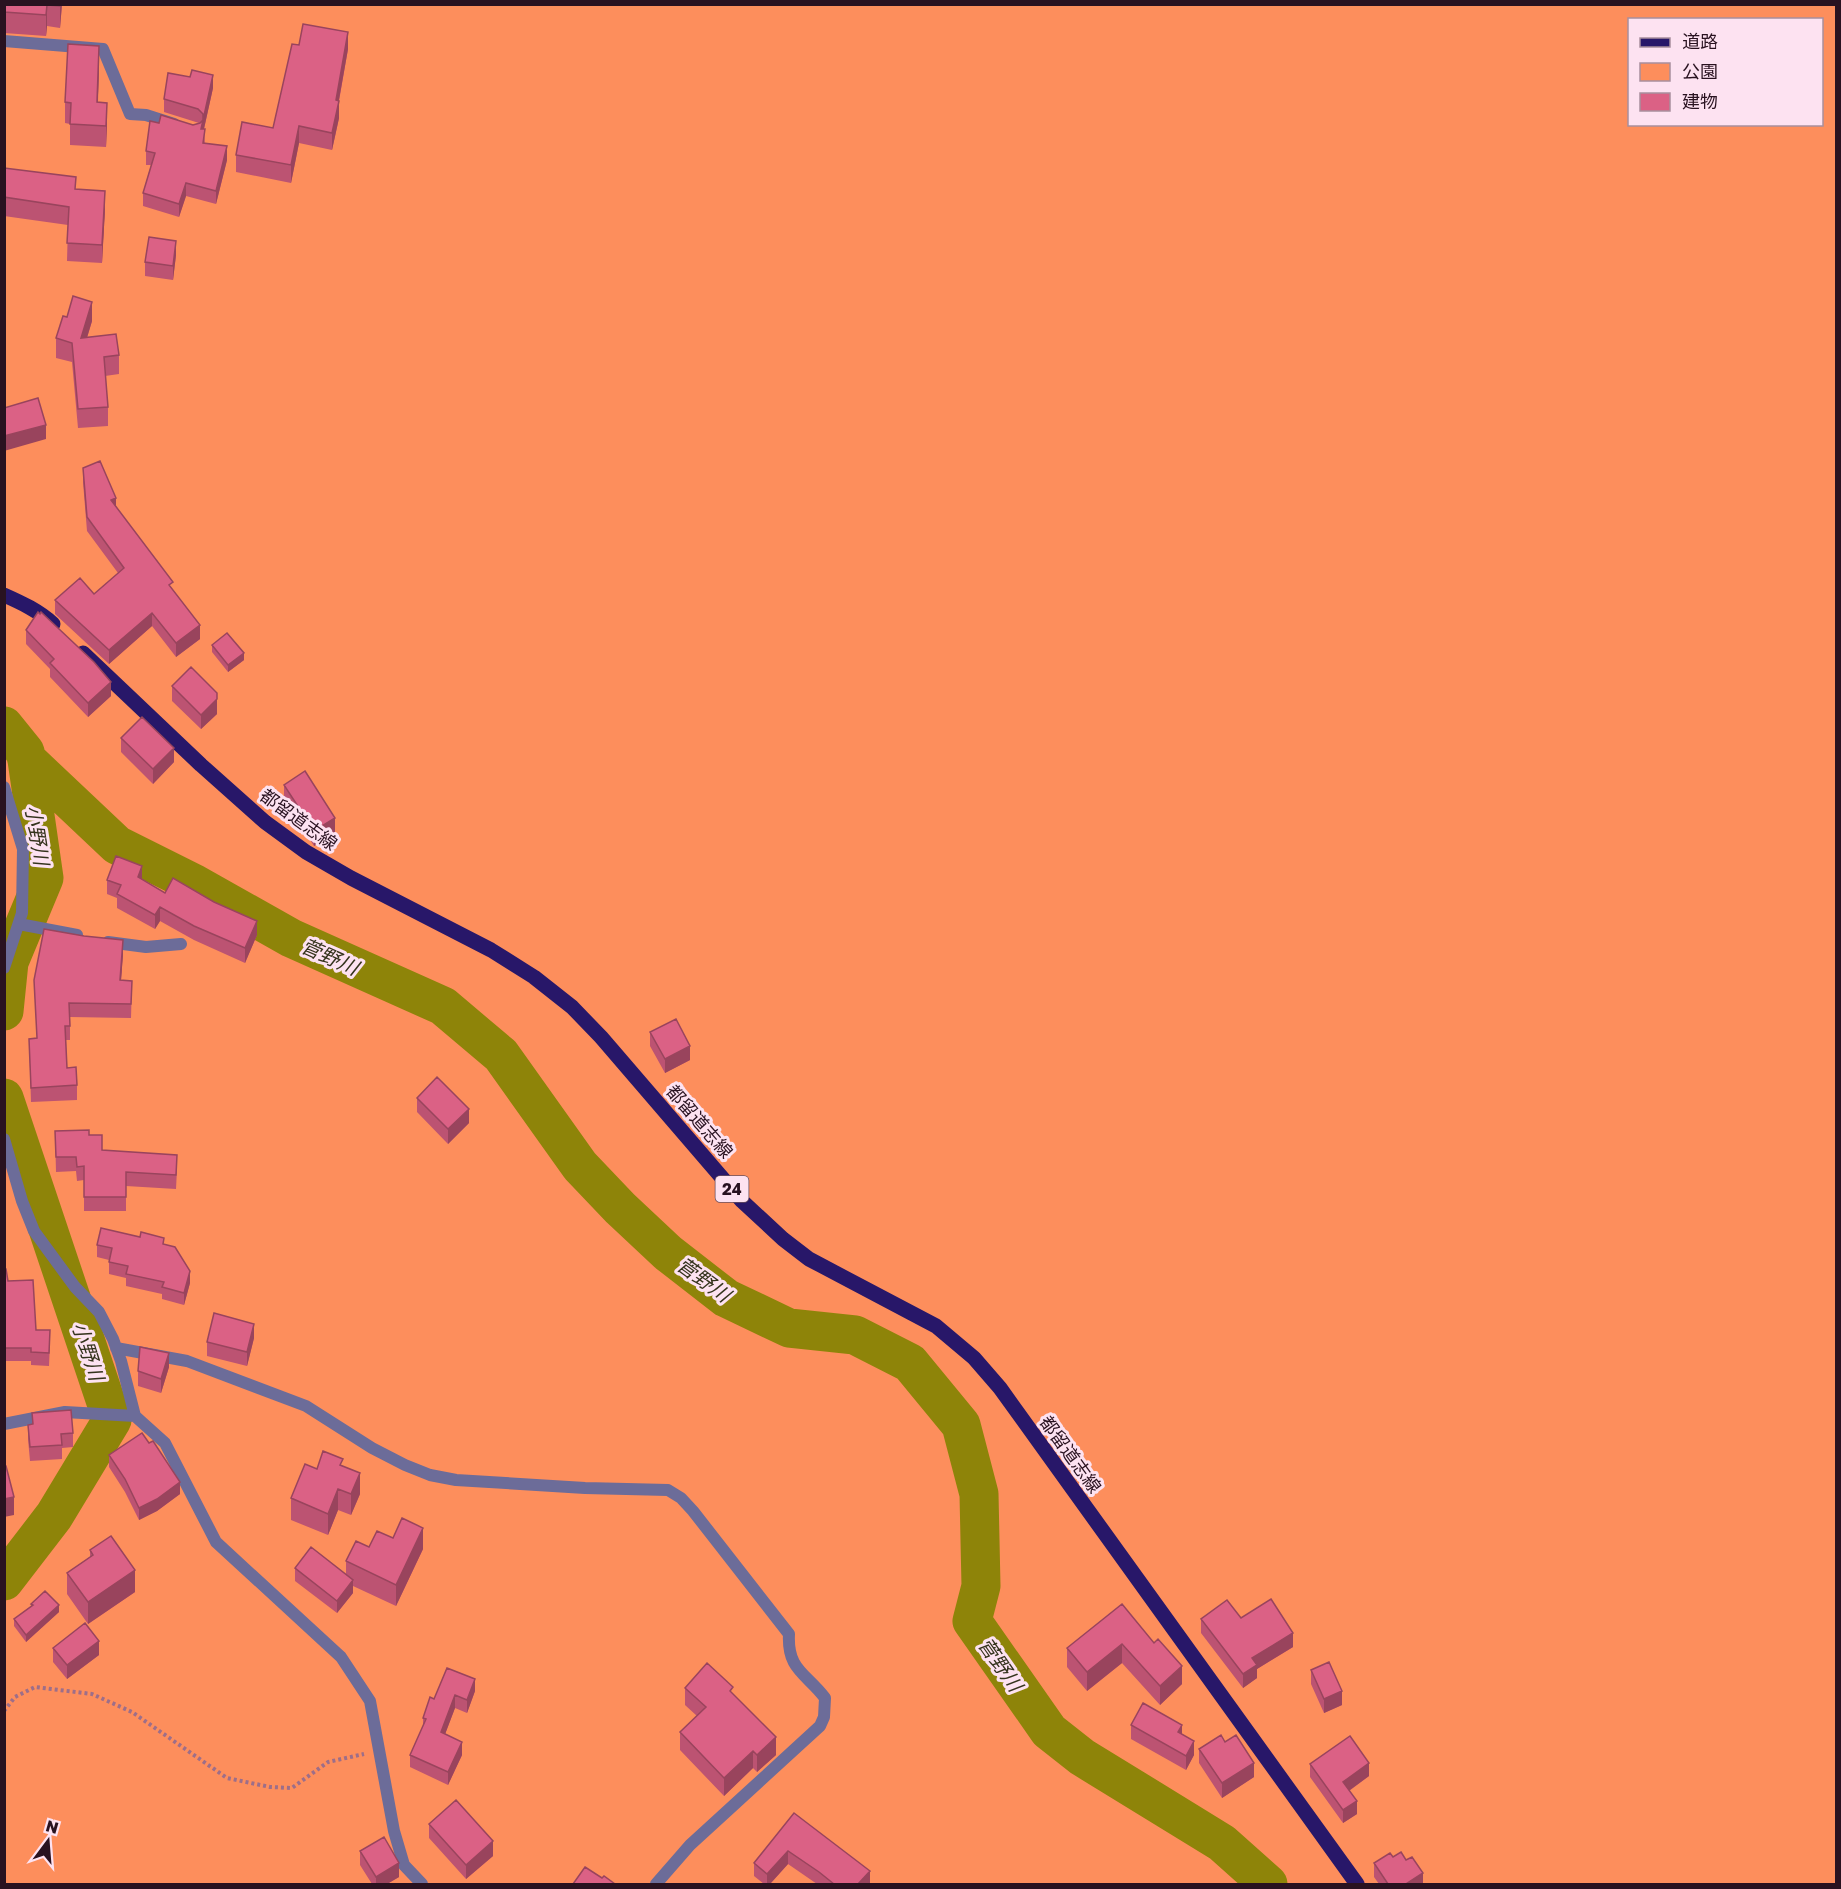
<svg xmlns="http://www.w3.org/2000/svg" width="1841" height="1889" font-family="'Golos Text','Noto Sans JP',sans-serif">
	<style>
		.green { fill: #fd8e5c; fill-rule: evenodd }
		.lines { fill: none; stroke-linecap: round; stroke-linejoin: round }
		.river { stroke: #8e8409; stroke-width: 39 }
		.path { stroke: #9d6e89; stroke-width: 4; stroke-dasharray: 3 3; stroke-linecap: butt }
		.street { stroke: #6c6c99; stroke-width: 12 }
		.primary { stroke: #281769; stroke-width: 15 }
		.wall { fill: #bc5372 }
		.shaded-wall { fill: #99445d }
		.building { fill: #db6185; stroke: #99445d; stroke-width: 1.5 }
		.labels { text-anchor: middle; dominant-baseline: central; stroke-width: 6; stroke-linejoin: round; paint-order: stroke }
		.shield { fill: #fde2f1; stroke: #69505f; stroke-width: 1.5 }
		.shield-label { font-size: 16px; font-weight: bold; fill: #291220 }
		.street-label { font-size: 18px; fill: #291220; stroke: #fde2f1 }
		.water-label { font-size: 20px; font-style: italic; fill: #35331d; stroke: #fde2f1 }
	</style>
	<rect width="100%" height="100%" fill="#f5b4d9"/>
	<path class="green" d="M5,5H1836V1884H5ZM1630,20H1822V124H1630Z"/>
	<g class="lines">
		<path class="river" d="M4,726L25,752L27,760L117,845L195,884L291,938L443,1006L501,1055L580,1166L620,1208L668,1253L726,1298L789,1328L855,1335L910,1363L961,1425L979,1494L981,1586L972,1621L1049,1731L1082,1757L1222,1843L1268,1884
			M4,1011L9,962L44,878L27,760
			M4,1098L112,1420L54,1516L4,1581"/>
		<path class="path" d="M4,1711L15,1697L35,1687L92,1694L132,1712L227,1778L270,1787L292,1788L328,1762L364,1754"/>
		<path class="street" d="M4,41L103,49L130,114L146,115L174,124
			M4,787L23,849L22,913L4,968
			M19,924L77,935
			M108,942L146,947L181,944
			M4,1139L22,1201L34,1231L75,1287L99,1312L113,1339L121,1361L135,1416L165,1443L216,1542L341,1657L370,1701L394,1831L404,1865L422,1884
			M116,1348L187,1361L306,1406L372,1448L405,1465L430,1475L456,1480L585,1488L668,1490L681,1498L693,1511L789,1634C787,1670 806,1673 825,1698L824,1717L820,1726L690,1845L656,1884
			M4,1424L65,1412L135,1416"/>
		<path class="primary" d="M4,595C22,603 39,611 53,624
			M83,653L201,765L265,822L306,852L351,878L491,950L534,977L572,1007L601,1037L742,1201L783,1239L809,1259L936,1326L974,1358L1000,1388L1357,1884"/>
	</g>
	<path class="wall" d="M4,4H62L60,28L47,26L46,36L4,33Z
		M299,45L348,49L339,101V118L332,150L299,143L291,183L236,172V155L273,128Z
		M99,67L98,102L107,124L106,147L70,145V124L65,123V102Z
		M213,88L204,129L205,144L227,160L216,204L186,196L179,217L143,206V193L151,165H146V151L159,123L193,125L199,123L164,112V99Z
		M4,168L76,189L105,209L102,263L67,261L68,225L4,216Z
		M176,255L173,280L145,276V262Z
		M67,317L92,321L87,338L119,355V374L105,376L108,407V426L78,428L72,362L56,358V338Z
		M83,468L116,507L173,590L200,639L176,657L152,626L109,664L55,614V600L94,594L118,573L87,531L83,482Z
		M26,630L111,696L88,717L50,677V669L26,644Z
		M212,645L244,660L228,672L212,652Z
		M172,686L217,714L201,729L172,701Z
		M121,738L174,762L153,784L121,752Z
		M284,785L335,832L314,846L284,799Z
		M107,880H142L165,893L257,935L245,963L194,940L160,921L155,929L117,908V898L107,894Z
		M123,954L121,980L132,981L131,1018L70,1017V1040H66L67,1068L77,1085V1100L31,1102L29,1039L37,1038L34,980Z
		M650,1032L690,1060L665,1073L650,1046Z
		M417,1098L469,1123L448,1144L417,1112Z
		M55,1131L89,1135L102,1150L177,1169L176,1189L126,1186V1211H84V1180L77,1181L76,1171L56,1172Z
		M164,1244L190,1283L184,1305L162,1299V1294L126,1286V1278L109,1274V1260L97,1257V1245Z
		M4,1269L8,1281L36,1330L50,1343L49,1366L31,1365V1361H4Z
		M254,1338L247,1366L207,1356V1342Z
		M169,1367L161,1393L138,1386V1371Z
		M32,1413L73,1433V1447L62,1448V1459L30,1461L28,1439V1425L32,1424Z
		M149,1443L180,1494L157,1511L139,1520L125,1492L109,1467V1455Z
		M343,1466L360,1494L351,1515L338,1510L328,1535L291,1520V1498L317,1469Z
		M393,1538L423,1549L396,1606L353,1586V1593L337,1613L295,1581V1568L346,1575V1561Z
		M90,1550L135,1592L88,1624L67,1594V1573L90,1557Z
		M31,1604L59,1612L26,1642L14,1626V1619L31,1606Z
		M1122,1604L1182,1684L1160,1705L1122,1663L1087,1691L1067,1667V1648Z
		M1241,1618L1293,1647L1257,1669V1678L1243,1688L1201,1633V1619Z
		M53,1648L99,1655L67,1679L53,1662Z
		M1311,1670L1342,1705L1324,1713L1311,1684Z
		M685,1688L733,1694L776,1755L757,1772L753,1768L724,1796L680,1750V1732L697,1716L685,1705Z
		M475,1691L467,1713L455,1708L445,1734L462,1755L448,1785L410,1767V1755L423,1726V1718L434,1699Z
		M1131,1725L1182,1734L1194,1755L1186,1770L1131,1739Z
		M1225,1742L1254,1777L1222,1798L1199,1763V1749Z
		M1310,1764L1369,1776L1349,1791L1357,1814L1343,1823L1310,1777Z
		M794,1813L870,1884H817L788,1864L770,1884H764L754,1876V1863Z
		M429,1824L493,1856L466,1879L429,1838Z
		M360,1851L399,1877L387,1884H372L360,1865Z
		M1393,1857L1423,1884H1379L1374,1877V1863Z"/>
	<path class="shaded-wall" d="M60,4H62L60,28Z
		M47,5V26L46,36V15Z
		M348,32V49L338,105L339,101V118L332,150V133L336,100Z
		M99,46V67L97,123V102Z
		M213,75V88L201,142V129Z
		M107,103V124L106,147V126Z
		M299,126V143L291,183V165Z
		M227,146V160L216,204V191Z
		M186,183V196L179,217V204Z
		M105,191V209L102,263V245Z
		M176,241V255L173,280V266Z
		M92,302V321L81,357V338Z
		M46,425V439L4,451V436Z
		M116,498V511L111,500Z
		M152,613V626L109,664V650Z
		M200,625V639L176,657V643Z
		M244,653V660L228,672V665Z
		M111,682V696L88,717V703Z
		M217,699V714L201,729V715Z
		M174,748V762L153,784V769Z
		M335,818V832L314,846V831Z
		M142,866V880L138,877Z
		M160,907V921L155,929V915Z
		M257,921V935L245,963V948Z
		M123,940V954L120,994V980Z
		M690,1046V1060L665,1073V1059Z
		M469,1109V1123L448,1144V1129Z
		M190,1271V1283L184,1305V1293Z
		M254,1324V1338L247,1366V1352Z
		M169,1353V1367L161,1393V1379Z
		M360,1473V1494L351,1515V1494Z
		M180,1482V1494L157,1511L139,1520V1508Z
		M338,1489V1510L328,1535V1514Z
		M14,1497V1515L4,1517V1499Z
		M423,1528V1549L396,1606V1585Z
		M135,1570V1592L88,1624V1602Z
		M353,1580V1593L337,1613V1601Z
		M59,1605V1612L26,1642V1635Z
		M1293,1633V1647L1257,1669V1678L1243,1688V1674L1252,1658Z
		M99,1641V1655L67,1679V1665Z
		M1122,1644V1663L1087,1691V1672Z
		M1182,1666V1684L1160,1705V1686Z
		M475,1679V1691L467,1713V1700Z
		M1342,1691V1705L1324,1713V1699Z
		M455,1695V1708L441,1745V1732Z
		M1182,1725V1739L1178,1732Z
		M776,1737V1755L757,1772V1755Z
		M1194,1741V1755L1186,1770V1756Z
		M462,1742V1755L448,1785V1772Z
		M753,1751V1768L724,1796V1778Z
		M1254,1763V1777L1222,1798V1783Z
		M1369,1763V1776L1343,1795V1782Z
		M1357,1801V1814L1343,1823V1810Z
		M493,1841V1856L466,1879V1865Z
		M788,1851V1864L770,1884H767V1874Z
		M399,1863V1877L387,1884H376V1877Z
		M870,1871V1884H858Z
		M1423,1873V1884H1406Z"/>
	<path class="building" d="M4,4H60V6L47,5L46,15L4,12Z
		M303,24L348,32L336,100L339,101L332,133L299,126L291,165L236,155L242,122L273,128L292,44L299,45Z
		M68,44L99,46L97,102L107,103L106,126L70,124L71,103L65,102Z
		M192,70L213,75L201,129H205L203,143L227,146L216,191L186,183L179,204L143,193L155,153L146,151L150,121L159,123L161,115L193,125L200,123L203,120V114L198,109L164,99L168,73L190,77Z
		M4,168L76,177L75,189L105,191L102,245L67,243L69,207L4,197Z
		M149,237L176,241L173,266L145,262Z
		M73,296L92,302L81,338L116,334L119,355L104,357L108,407L78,409L72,343L56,338L63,316L67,317Z
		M38,398L46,425L4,436V408Z
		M100,461L116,498L111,500L173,582L169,585L200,625L176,643L152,613L109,650L55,600L80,578L94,594L124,568L87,517L83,468Z
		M38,612L40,614L41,612L94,662L111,682L88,703L50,663L54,659L26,630Z
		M227,633L244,653L228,665L212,645Z
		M191,667L217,693V699L201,715L172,686Z
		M142,717L174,748L153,769L121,738Z
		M305,771L335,818L314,831L284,785Z
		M116,856L142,866L138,877L165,893L173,878L214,902L257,921L245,948L194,926L160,907L155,915L117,894L121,885L107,880Z
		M44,929L84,936L123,940L120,980L132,981L131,1004L69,1003L70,1026H65L67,1068L76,1067L77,1085L31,1088L29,1039L37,1038L34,980Z
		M676,1019L690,1046L665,1059L650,1032Z
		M437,1077L469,1109L448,1129L417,1098Z
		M89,1130V1135H102V1150L177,1155L176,1175L126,1172V1197H84V1166L77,1167L76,1157H56L55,1131Z
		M101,1228L140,1237L141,1232L164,1238L163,1244L175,1247L190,1271L184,1293L162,1287L164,1282L126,1274L128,1266L109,1262L112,1248L97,1245Z
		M4,1269H6L8,1281L33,1280L36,1330H50L49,1353L31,1352V1348H4Z
		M214,1313L254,1324L247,1352L207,1342Z
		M140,1347L169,1353L161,1379L138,1371Z
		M71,1410L73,1433L61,1434L62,1445L30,1447L28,1425L33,1424L32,1413Z
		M142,1433L149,1443L153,1441L180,1482L157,1499L139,1508L125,1479L109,1455Z
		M323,1451L343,1459L340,1465L360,1473L351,1494L338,1489L328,1514L291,1498L305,1464L317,1469Z
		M4,1466H6L14,1497L4,1499Z
		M402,1518L423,1528L396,1585L346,1561L356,1541L369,1547L377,1531L393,1538Z
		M111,1536L135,1570L88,1602L67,1573L93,1555L90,1550Z
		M311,1547L353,1580L337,1601L295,1568Z
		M45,1591L59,1605L26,1635L14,1619L33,1605L31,1604Z
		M1271,1599L1293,1633L1252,1658L1257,1665L1243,1674L1201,1619L1227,1600L1241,1618Z
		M1122,1604L1154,1643L1158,1639L1182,1666L1160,1686L1122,1644L1087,1672L1067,1648Z
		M85,1623L99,1641L67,1665L53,1648Z
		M1329,1662L1342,1691L1324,1699L1311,1670Z
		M707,1663L733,1687L730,1691L776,1737L757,1755L753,1751L724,1778L680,1732L706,1707L685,1688Z
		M447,1668L475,1679L467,1700L455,1695L441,1732L462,1742L448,1772L410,1755L426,1719L423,1718L430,1697L434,1699Z
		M1143,1703L1182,1725L1178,1732L1194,1741L1186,1756L1131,1725Z
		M1221,1735L1225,1742L1236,1735L1254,1763L1222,1783L1199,1749Z
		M1350,1736L1369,1763L1343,1782L1357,1801L1343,1810L1310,1764Z
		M456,1800L493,1841L466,1865L429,1824Z
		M794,1813L870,1871L858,1884H834L819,1872L788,1851L767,1874L754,1863Z
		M384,1837L399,1863L376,1877L360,1851Z
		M1401,1852L1406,1860L1412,1857L1423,1873L1406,1884H1388L1374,1863L1390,1853L1393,1857Z
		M585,1867L602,1878L604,1876L615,1884H573Z"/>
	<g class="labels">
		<rect class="shield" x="715.5" y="1176" width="33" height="26" rx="4.5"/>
		<g class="shield-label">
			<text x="732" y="1189">24</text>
		</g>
		<g class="street-label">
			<text transform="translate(299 819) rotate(36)">都留道志線</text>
			<text transform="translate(700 1121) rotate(49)">都留道志線</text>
			<text transform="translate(1071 1454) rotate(54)">都留道志線</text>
		</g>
		<g class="water-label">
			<text transform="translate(38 835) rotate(81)">小野川</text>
			<text transform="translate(330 956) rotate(24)">菅野川</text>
			<text transform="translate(704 1279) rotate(36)">菅野川</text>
			<text transform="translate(89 1351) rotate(72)">小野川</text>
			<text transform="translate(1001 1664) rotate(55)">菅野川</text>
		</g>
	</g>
	<rect width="1841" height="1889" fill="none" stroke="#291220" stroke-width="12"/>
	<rect x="1628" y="18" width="195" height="108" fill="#fde2f1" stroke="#a88f9d" stroke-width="1.5"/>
	<rect x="1640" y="38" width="30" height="9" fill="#281769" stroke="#a88f9d" stroke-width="1.5"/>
	<text x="1682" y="48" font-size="18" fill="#291220">道路</text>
	<rect x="1640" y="63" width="30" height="18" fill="#fd8e5c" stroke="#a88f9d" stroke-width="1.5"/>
	<text x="1682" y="78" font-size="18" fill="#291220">公園</text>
	<rect x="1640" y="93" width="30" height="18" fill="#db6185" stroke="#a88f9d" stroke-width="1.5"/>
	<text x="1682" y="108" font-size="18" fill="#291220">建物</text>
	<g transform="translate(48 1841) rotate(16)" stroke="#fde2f1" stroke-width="4.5" paint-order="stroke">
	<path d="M0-4.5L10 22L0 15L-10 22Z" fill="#291220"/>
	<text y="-9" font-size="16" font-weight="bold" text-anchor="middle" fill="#291220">N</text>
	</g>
</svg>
